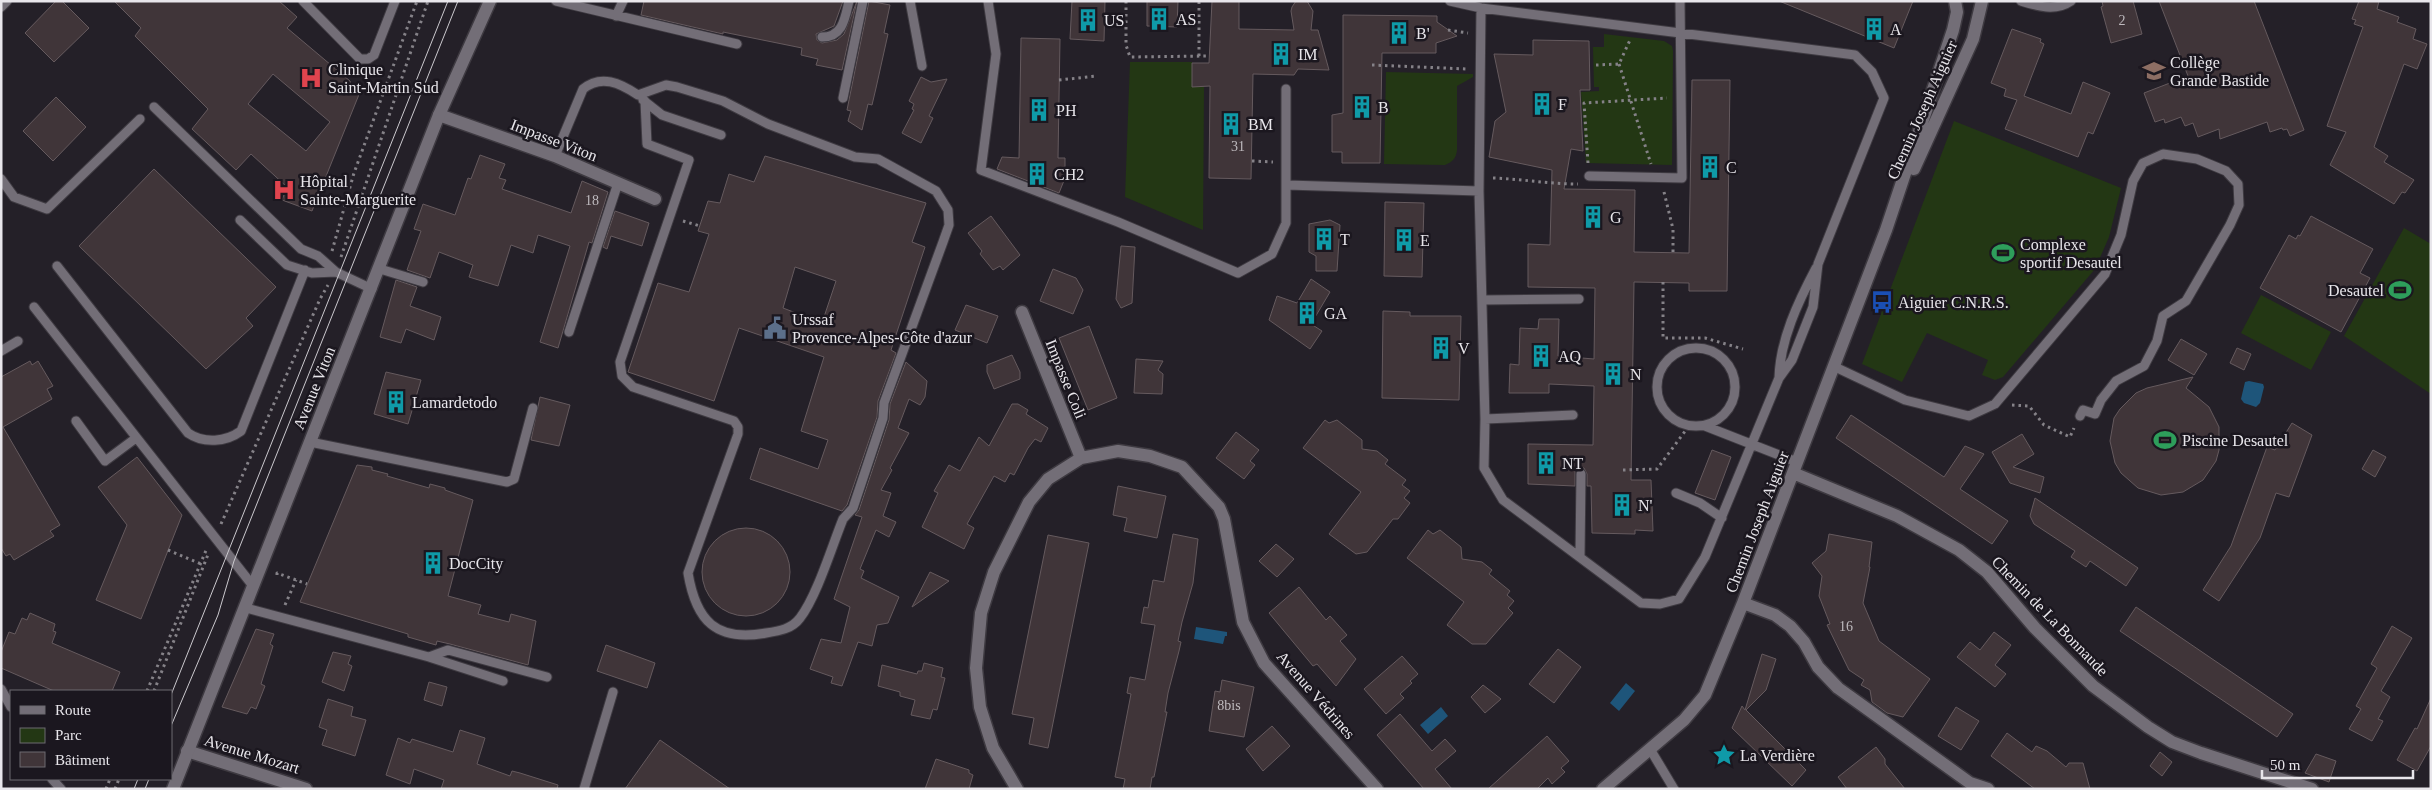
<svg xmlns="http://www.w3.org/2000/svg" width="2432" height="790" font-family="'Times New Roman',serif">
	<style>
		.green { fill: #233714 }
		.water { fill: #1e557a }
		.building { fill: #403539; stroke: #655a5e; fill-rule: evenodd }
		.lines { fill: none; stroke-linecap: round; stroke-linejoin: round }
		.service-casing { stroke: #3e3a41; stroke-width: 11 }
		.minor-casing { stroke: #3e3a41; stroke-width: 15 }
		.tertiary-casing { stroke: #3e3a41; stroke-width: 15 }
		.path { stroke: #858288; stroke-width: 3; stroke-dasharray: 2.5 4; stroke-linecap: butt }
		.service { stroke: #736e77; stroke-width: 9 }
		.minor { stroke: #736e77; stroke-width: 12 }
		.tertiary { stroke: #736e77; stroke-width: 12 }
		.tram { stroke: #cbc9ce; stroke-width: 1 }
		.labels { text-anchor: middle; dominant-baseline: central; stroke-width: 5; stroke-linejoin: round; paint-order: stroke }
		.number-label { font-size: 14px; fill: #bebabe }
		.poi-label { font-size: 16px; fill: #e8e6eb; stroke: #1b171f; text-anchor: start }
		.street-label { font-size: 16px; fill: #e8e6eb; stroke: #1b171f }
	</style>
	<rect width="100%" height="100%" fill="#242028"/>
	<path class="green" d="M1604,34L1664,41L1672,46L1673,51L1672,165L1586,163L1581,92L1599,91V87H1594L1593,47H1604Z
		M1130,62H1192V87H1204L1203,230L1125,197Z
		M1386,72L1473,74V77L1457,86V150C1456,159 1452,162 1445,165L1384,164Z
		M1954,121L2121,188L2109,237L2095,269L2003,377L1995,380L1982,375L1988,360L1927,333L1902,382L1862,364Z
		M2404,228L2431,244V394L2344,336Z
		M2261,295L2331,332L2311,370L2241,333Z"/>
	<path class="water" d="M2249,381L2263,384L2264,387L2260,403L2256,407L2244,403L2241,399L2245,382Z
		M1196,627L1227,632V636H1225L1223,644L1194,639Z
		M1626,683L1635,691L1619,711L1610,703Z
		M1441,707L1448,716L1428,734L1420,725Z"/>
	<path class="building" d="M56,1H62L89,28L54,62L25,33Z
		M114,1H279L297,17L287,28L350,81L353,93L356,90L360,92L312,211L282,200L287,187L251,154L236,170L192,129L208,109L135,36L141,28ZM273,74L330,122L306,151L248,104Z
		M644,1H843L834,26L816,34L817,40L822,43L837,40L844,34L857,1L842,70L816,65L818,59L801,55L802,48L723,32V34L641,15Z
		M869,1L890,5L884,33L888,34L876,88L872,105L868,104L862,130L848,121L851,111L847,110Z
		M1072,1H1105L1104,41L1070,39Z
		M1147,1H1178L1177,27L1147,26Z
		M1212,1H1239V29L1294,30L1291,11L1292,7L1296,1H1307L1313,11L1311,30H1318L1329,70L1298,69L1294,75L1253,74L1251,179L1209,178L1210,86L1192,87V63H1209Z
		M1779,1H1913L1894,48Z
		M2102,1H2133L2142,34L2111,43L2101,7L2103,6Z
		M2159,1H2254L2304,130L2290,136L2287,129L2283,130L2282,128L2270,132L2267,122L2220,139L2219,129L2198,137L2193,123L2185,126L2181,117L2165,123L2164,119L2155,122L2144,93L2188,76Z
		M2359,1H2379L2377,9L2399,17L2397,22L2416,29L2413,39L2427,44L2417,69L2404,64L2374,147L2388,156L2384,162L2414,180L2405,193L2402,192L2394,204L2330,165L2346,132L2327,126L2363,27L2354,24L2356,20L2352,19Z
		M1343,15L1437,16V22L1457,36L1436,43V53H1382L1380,163H1342V152H1332V115L1343,113Z
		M2012,29L2041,39L2040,42L2044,44L2024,96L2071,114L2083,82L2110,93L2093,134L2088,132L2078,157L2005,129L2017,100L2004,96L2006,89L1991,83Z
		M1021,38L1060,39L1058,158H1065V178L1059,193L997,169L1002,157L1019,158Z
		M1533,40L1589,41L1590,90H1580L1583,151L1571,149L1564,189L1635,190L1634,252L1689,253L1692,80H1730L1727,291H1689V283L1634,282L1631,480H1651L1653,531L1635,530V534L1592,533L1591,486H1587V474L1584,468H1578L1575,471V486L1528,484V444L1593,445L1594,386L1549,384V393H1509L1510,364L1519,365L1520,328L1538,329L1539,319H1559L1558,356L1594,359L1595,288L1528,287V244L1550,245L1552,170L1489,157L1495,121L1506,112L1494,54L1533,55Z
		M921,77L931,82L947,79L929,116L933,118L921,143L902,133L914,110L912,109L914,104L909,101Z
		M56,97L86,127L53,161L23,131Z
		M480,155L505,164L499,178L506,180L502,189L571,213L582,181L608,192L592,243L589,242L558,348L540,342L570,246L538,235L533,253L511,245L498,286L469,277L473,265L439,252L430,278L407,270L421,231L414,229L423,204L455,215L468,178L471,179Z
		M765,156L926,203L912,242L925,247L891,350L896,353L878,401L877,417L847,505L842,511L750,479L760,448L818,469L828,440L801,431L824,357L739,328L714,401L628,372L658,283L689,292L709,234L698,231L708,201L720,203L729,174L754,182ZM795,267L836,281L822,323L783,308Z
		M154,169L276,287L246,318L253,326L206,369L79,246Z
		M1385,202L1424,203L1422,277L1384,276Z
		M615,211L649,223L642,246L611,236L607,249L603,247Z
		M991,216L1020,255L1003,270L1000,266L993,270L980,254L982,251L968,233Z
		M2311,216L2373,249L2360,273L2370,278L2341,332L2260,288L2289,235L2296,239L2298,235L2300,236Z
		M1330,220L1340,225L1337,271H1316V256L1309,252V224Z
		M1121,246L1135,247L1132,303L1121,308L1116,299Z
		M1053,269L1076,278L1083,290L1073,314L1040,301Z
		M1311,279L1330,292L1311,324L1322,331L1310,349L1269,320L1277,296L1297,303Z
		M396,280L417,287L410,306L441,317L434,340L406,329L401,343L380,337Z
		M966,305L998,316L987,343L955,330Z
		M1383,311L1410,312V316H1461L1459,400L1382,398Z
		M1089,326L1117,398L1088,410L1059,338Z
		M2181,339L2207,354L2194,375L2168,360Z
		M2237,348L2251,354L2244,370L2230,363Z
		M1012,355L1020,372V379L994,389L987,372V365Z
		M1136,359L1163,361L1158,370L1163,374L1162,394L1134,393Z
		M30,361L32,365L38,361L53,386L47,389L52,399L3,427L60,525L50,531L54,536L14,560L10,554L6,556L1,548V377Z
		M906,362L927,381L925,397L920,405L909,399L898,428L909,433L890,468L892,470L881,490L891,493L883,516L896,522L889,537L876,530L860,569L864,571L861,578L899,597L888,623L877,625L872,646L858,642L842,686L831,683L833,677L810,669L821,639L841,643L850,607L834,599L862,517L855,515L859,510L889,420L890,404Z
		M386,372L421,380L408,424L374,414Z
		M2193,377L2186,388L2209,407L2219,427V450L2216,461L2203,480L2183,492L2161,495L2138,488L2121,473L2115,463L2110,441L2114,418L2120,409L2136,393L2147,388Z
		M540,397L570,405L559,446L531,440Z
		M1012,404H1018L1028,410L1026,414L1048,428L1041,442L1035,439L1028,448L1014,475L1010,473L1005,482L994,476L967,524L974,528L964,549L922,527L938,493L934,491L949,465L960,471L979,437L989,446Z
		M1851,415L1944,477L1965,446L1984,454L1960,489L2008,521L1992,544L1836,438Z
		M1325,420L1329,423L1337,420L1362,440V449L1377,451L1388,460L1385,464L1406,480L1402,485L1410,491L1404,498L1410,503L1398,519H1393L1367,552L1356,554L1329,534L1361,492L1303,448Z
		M2292,423L2312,435L2289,497L2276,493L2260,538L2219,601L2203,590L2231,546L2267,447L2275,450Z
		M1236,432L1259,450L1250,461L1255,465L1244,479L1216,458Z
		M2022,434L2034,454L2013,467L2044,477L2040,493L2010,483L1992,452Z
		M1712,450L1731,457L1715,500L1695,493Z
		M2373,450L2386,457L2375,477L2362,469Z
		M137,457L182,515L141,619L96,600L127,525L98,487Z
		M357,465L372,467V470L388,474L387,476L429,488L430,484L445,488V490L473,500L448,596L481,605L478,614L509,622L511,614L536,621L528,665L450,644L437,641L436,645L408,637V634L300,602Z
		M1118,486L1166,496L1157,538L1124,531L1127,518L1113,515Z
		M2035,498L2138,568L2126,586L2090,561L2086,567L2071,557L2075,551L2034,524L2030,516Z
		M702 572a44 44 0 1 1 88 0a44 44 0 1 1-88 0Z
		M1428,530L1433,534L1440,530L1461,547L1462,559L1482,562L1492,570L1489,574L1510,591L1507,595L1514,601L1508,608L1513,613L1486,644H1472L1447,625L1464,602L1407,558Z
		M1173,534L1198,539L1193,583L1182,622L1178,641L1181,642L1179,651L1168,693L1165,712H1167L1154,777H1152L1150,789H1123L1125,779L1115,777L1131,694L1127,693L1130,677L1145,680L1155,625L1141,623L1144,607L1148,608L1153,580L1164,582Z
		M1829,534L1872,542L1869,567H1870L1863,603L1879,641L1930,679L1903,717L1887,713L1872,702L1870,690L1861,685L1864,680L1849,670L1827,625L1830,624L1819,596L1822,576L1812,563L1826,551Z
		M1048,535L1089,543L1048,748L1029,744L1034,718L1012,714Z
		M1276,544L1294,559L1277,577L1259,561Z
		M930,572L949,581L912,607Z
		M1299,587L1326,620L1330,616L1347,635L1340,641L1356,659L1336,686L1317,664L1313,666L1269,613Z
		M2136,607L2293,714L2277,737L2120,631Z
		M30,613L55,624L53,631L56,632L52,643L120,672L112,691H54L1,668V652L9,632L15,634L22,618L27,620Z
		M2392,626L2412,638L2381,691L2390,697L2378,719L2383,721L2372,741L2349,729L2361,709L2356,706L2377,668L2371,664Z
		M256,629L274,634L270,644L273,646L261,684L265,686L256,709L251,707L247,714L222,707Z
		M1994,632L2011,645L1995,665L2006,674L1995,687L1957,657L1970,642L1980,650Z
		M606,645L655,663L647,688L597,671Z
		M1558,649L1581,667L1554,703L1529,684Z
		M333,652L351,656L348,664L352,666L344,691L322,682Z
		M1762,654L1776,659L1766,690L1746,710L1806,770L1792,786L1732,728L1742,706L1745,710Z
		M1402,656L1418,674L1410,681L1412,683L1400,694L1404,698L1386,714L1364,689Z
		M924,663L943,668L941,677L945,678L937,710L933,709L930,719L911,715L915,700L900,696V692L878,686L882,665L917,674L918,671H922Z
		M1222,680L1254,687L1244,737L1209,731L1215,691L1220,692Z
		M429,682L447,687L442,706L424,700Z
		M1483,685L1501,699L1485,713L1471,697Z
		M2431,698V746L2417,771L2397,760L2415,728L2417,729Z
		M328,699L353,707L351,716L366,720L355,756L322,745L327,730L319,727Z
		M1956,707L1979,721L1961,750L1938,736Z
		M1400,714L1432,751L1445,739L1456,751L1435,769L1452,789H1424L1377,735Z
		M1272,726L1290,746L1263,771L1246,749Z
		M460,730L485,738L477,764L510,776L512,771L520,773L558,785L557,789H441L444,780L414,769L410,784L386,775L398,738L410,743L412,739L453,752Z
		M2007,733L2032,752L2036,746L2047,751L2066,767L2069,763H2083L2090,789H2035L1991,756Z
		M1547,736L1569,761L1561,768L1565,772L1552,784L1548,778L1537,789H1488Z
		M660,740L730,789H625Z
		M1876,747L1885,759V764L1905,789H1847L1838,777Z
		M2160,752L2172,762L2162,776L2150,766Z
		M2316,754L2336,761L2329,782L2305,773Z
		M936,759L969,770V773L973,775L969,789H925Z"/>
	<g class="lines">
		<defs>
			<path id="service" d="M303,1L360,59H368L374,55L395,1
				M556,1L737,44
				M910,1L922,66
				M988,1L996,54L981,170L1118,222L1238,273L1272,254L1286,223V89
				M1450,1L1481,8L1855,55L1872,72L1884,98L1818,264L1813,307L1792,360L1779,378L1705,557L1679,599L1660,604L1641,603L1503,500L1484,468L1485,419L1479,191L1481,8
				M2021,1C2037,6 2055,12 2071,1
				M1,7L7,1
				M616,16L623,1
				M822,37C843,37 845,18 849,1
				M843,98L863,1
				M643,100L662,115L721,135
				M154,107L301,249L318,256L336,272
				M555,156L583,89C601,74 620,83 638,95L666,85L677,87L723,101L768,124L855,157L878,159L936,191L948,210L949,225L943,242L884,403L883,418L853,508L843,519C832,546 817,596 800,618C792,629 779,631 766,633C716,642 696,621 688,573L738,434V427L734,421L633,387L622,376L620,362L689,160L647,144L645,101
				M1589,176L1682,178L1680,1
				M1,179L14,197L47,209L140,119
				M1287,185L1479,191
				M240,220L287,265L312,273L336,272L372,289
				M57,266L188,433C204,444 226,442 241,431L305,270
				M380,269L423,282
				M1483,300L1579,299
				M34,307L253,586
				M569,332L618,183
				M1657 387a39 39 0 1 1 78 0a39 39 0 1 1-78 0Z
				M1,351L18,341
				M1833,366L1905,400L1969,416L1995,404L2105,274L2121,235L2133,181L2143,163L2163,154L2197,159L2226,171L2238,184L2239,205L2230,225L2186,301L2163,316L2157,341L2144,366L2116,381L2101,400L2095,414L2083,410L2080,416
				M1779,378C1780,340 1798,302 1816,268
				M1485,419L1573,415
				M76,421L105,461L136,438
				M1705,426L1797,462
				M310,442L507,482L514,479L533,408
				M1676,493L1700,503L1722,518
				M1580,556L1581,474
				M246,608L429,657L448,650L547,677
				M429,657L503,681
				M1,689L11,707
				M1650,749L1674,789
				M52,779L61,789
				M584,789L613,692"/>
			<path id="minor" d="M439,115L555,156L655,199
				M1914,169L1973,39L1982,1
				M1022,312L1081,458
				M1793,473L1897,516L1959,550L1987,572L2035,628L2093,686L2148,727L2172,742L2201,753L2312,789
				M1743,603L1775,615L1790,626L1804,642L1818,667L1838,688L1970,783L1988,789
				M187,751L306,789
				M1017,789L993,748L980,707L976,668L981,613L994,572L1029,502L1048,479L1081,458L1118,451L1150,456L1182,467L1219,507L1224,519L1243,622L1264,663L1377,789
				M1603,789L1684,720L1705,695L1743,603L1886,230L1953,30L1957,12L1955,1"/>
			<path id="tertiary" d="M173,789L439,115L490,1"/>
		</defs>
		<use href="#service" class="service-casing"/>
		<use href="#minor" class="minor-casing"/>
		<use href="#tertiary" class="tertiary-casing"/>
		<path class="path" d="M1126,1V45L1130,57L1209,56
			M1448,30L1468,33
			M1199,56V1
			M1619,64L1651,164
			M1372,65L1467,69
			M1596,65L1619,64L1630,40
			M1059,80L1097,76
			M1252,161L1273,162
			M1588,163L1584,103L1667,98
			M1493,178C1522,179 1549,184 1578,184
			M1664,192L1673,229V253
			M683,221L700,226
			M332,251L354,173L417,1
			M341,257L428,1
			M1663,282V338H1705L1743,349
			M2012,405L2029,406L2044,425L2070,437L2074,428
			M1623,470L1657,469L1689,426
			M221,524L320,299L328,285
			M168,550L201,564
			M277,575V573L307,584
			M285,605L296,580
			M147,691L207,548
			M154,691L209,552
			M106,789L110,779
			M115,789L119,779"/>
		<use href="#service" class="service"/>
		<use href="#minor" class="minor"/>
		<use href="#tertiary" class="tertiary"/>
		<path class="tram" d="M171,695L448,1
			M171,726L218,615L234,561L458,1
			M134,789L138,779
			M145,789L149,779"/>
	</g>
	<defs>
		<symbol id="building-bare" viewBox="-9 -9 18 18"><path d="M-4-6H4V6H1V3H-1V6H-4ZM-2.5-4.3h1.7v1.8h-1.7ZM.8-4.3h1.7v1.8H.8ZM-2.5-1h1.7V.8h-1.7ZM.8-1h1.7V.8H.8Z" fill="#0f9aa8" stroke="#1b171f" stroke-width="2.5" paint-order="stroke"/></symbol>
		<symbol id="school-bare" viewBox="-9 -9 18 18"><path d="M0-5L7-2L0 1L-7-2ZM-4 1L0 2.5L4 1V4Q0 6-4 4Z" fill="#8d6e63" stroke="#1b171f" stroke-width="2.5" paint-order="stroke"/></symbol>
		<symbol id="hospital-bare" viewBox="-9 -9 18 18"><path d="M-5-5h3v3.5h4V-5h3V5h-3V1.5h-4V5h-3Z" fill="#e0444e" stroke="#1b171f" stroke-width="2.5" paint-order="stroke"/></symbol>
		<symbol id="stadium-bare" viewBox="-9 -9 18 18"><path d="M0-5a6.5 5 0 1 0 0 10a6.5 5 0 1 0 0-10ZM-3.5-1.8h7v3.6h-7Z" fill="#2e9e5b" stroke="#1b171f" stroke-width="2.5" paint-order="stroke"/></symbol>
		<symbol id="bus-bare" viewBox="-9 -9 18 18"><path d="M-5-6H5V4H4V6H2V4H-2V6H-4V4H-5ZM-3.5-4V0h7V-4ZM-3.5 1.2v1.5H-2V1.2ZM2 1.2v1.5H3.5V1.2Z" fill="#1a4fb4" stroke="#1b171f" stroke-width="2.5" paint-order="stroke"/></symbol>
		<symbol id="civic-bare" viewBox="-9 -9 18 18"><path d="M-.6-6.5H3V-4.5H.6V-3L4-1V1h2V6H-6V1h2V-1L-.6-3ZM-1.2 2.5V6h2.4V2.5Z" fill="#5c6f8a" stroke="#1b171f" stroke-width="2.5" paint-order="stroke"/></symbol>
		<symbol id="sight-bare" viewBox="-9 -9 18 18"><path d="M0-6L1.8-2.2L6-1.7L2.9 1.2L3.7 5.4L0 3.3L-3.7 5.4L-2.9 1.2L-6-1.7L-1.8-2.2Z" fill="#0f9aa8" stroke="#1b171f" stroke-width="2.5" paint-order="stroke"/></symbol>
	</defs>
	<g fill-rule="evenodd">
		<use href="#building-bare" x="1143" y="3" width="32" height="32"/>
		<use href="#building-bare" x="1072" y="4" width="32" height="32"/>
		<use href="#building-bare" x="1858" y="13" width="32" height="32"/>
		<use href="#building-bare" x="1383" y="17" width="32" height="32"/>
		<use href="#building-bare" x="1265" y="38" width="32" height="32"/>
		<use href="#school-bare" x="2138" y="55" width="32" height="32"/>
		<use href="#hospital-bare" x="295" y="62" width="32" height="32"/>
		<use href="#building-bare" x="1526" y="88" width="32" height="32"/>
		<use href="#building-bare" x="1346" y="91" width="32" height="32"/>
		<use href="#building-bare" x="1023" y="94" width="32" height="32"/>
		<use href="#building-bare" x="1215" y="108" width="32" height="32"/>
		<use href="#building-bare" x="1694" y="151" width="32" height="32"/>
		<use href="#building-bare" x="1021" y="158" width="32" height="32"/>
		<use href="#hospital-bare" x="268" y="174" width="32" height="32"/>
		<use href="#building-bare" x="1577" y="201" width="32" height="32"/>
		<use href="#building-bare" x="1308" y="223" width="32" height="32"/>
		<use href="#building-bare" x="1388" y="224" width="32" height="32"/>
		<use href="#stadium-bare" x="1987" y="237" width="32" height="32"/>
		<use href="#stadium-bare" x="2384" y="274" width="32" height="32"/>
		<use href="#bus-bare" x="1866" y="286" width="32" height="32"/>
		<use href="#building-bare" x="1291" y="297" width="32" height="32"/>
		<use href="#civic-bare" x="759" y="312" width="32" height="32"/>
		<use href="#building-bare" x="1425" y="332" width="32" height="32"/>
		<use href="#building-bare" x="1525" y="340" width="32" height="32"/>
		<use href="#building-bare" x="1597" y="358" width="32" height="32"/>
		<use href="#building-bare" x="380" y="386" width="32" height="32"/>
		<use href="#stadium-bare" x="2149" y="424" width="32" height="32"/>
		<use href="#building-bare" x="1530" y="447" width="32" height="32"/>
		<use href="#building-bare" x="1606" y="489" width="32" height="32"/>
		<use href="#building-bare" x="417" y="547" width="32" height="32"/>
		<use href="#sight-bare" x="1708" y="739" width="32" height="32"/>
	</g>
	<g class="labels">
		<g class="number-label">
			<text x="2122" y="20">2</text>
			<text x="1238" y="146">31</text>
			<text x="592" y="200">18</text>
			<text x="1846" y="626">16</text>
			<text x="1229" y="705">8bis</text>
		</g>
		<g class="poi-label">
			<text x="1176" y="19">AS</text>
			<text x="1104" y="20">US</text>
			<text x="1890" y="29">A</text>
			<text x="1416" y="33">B'</text>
			<text x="1298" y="54">IM</text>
			<text x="2170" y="62">Collège<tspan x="2170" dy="18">Grande Bastide</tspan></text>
			<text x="328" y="69">Clinique<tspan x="328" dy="18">Saint-Martin Sud</tspan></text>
			<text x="1558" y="104">F</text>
			<text x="1378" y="107">B</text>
			<text x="1056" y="110">PH</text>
			<text x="1248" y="124">BM</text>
			<text x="1726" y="167">C</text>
			<text x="1054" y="174">CH2</text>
			<text x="300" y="181">Hôpital<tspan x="300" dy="18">Sainte-Marguerite</tspan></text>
			<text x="1610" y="217">G</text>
			<text x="1340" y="239">T</text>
			<text x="1420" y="240">E</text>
			<text x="2020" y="244">Complexe<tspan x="2020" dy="18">sportif Desautel</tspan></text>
			<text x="2384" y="290" text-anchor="end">Desautel</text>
			<text x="1898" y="302">Aiguier C.N.R.S.</text>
			<text x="1324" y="313">GA</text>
			<text x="792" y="319">Urssaf<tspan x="792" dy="18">Provence-Alpes-Côte d'azur</tspan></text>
			<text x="1458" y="348">V</text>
			<text x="1558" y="356">AQ</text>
			<text x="1630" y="374">N</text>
			<text x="412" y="402">Lamardetodo</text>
			<text x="2182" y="440">Piscine Desautel</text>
			<text x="1562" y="463">NT</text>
			<text x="1638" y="505">N'</text>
			<text x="449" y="563">DocCity</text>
			<text x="1740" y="755">La Verdière</text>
		</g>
		<g class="street-label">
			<text transform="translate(1922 110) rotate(-66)">Chemin Joseph Aiguier</text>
			<text transform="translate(554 140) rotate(21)">Impasse Viton</text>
			<text transform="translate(1066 379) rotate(68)">Impasse Coli</text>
			<text transform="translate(314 388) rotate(-68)">Avenue Viton</text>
			<text transform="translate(1757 522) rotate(-69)">Chemin Joseph Aiguier</text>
			<text transform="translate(2050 616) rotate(46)">Chemin de La Bonnaude</text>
			<text transform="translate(1316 695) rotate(49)">Avenue Védrines</text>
			<text transform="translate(252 754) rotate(17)">Avenue Mozart</text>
		</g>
	</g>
	<rect width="2432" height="790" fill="none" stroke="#e8e6eb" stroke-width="5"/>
	<rect x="10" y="690" width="162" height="90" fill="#1b171f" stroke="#6d6a71"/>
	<rect x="20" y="706" width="25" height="8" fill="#736e77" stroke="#6d6a71"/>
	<text x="55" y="715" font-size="15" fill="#e8e6eb">Route</text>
	<rect x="20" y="728" width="25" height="15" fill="#233714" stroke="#6d6a71"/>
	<text x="55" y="740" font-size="15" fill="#e8e6eb">Parc</text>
	<rect x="20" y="752" width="25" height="15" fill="#403539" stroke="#6d6a71"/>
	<text x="55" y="765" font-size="15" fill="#e8e6eb">Bâtiment</text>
	<path d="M2262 770v8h151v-8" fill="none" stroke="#e8e6eb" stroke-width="2.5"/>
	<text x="2270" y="770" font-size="15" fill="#e8e6eb" stroke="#1b171f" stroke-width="4" paint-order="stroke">50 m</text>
</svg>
